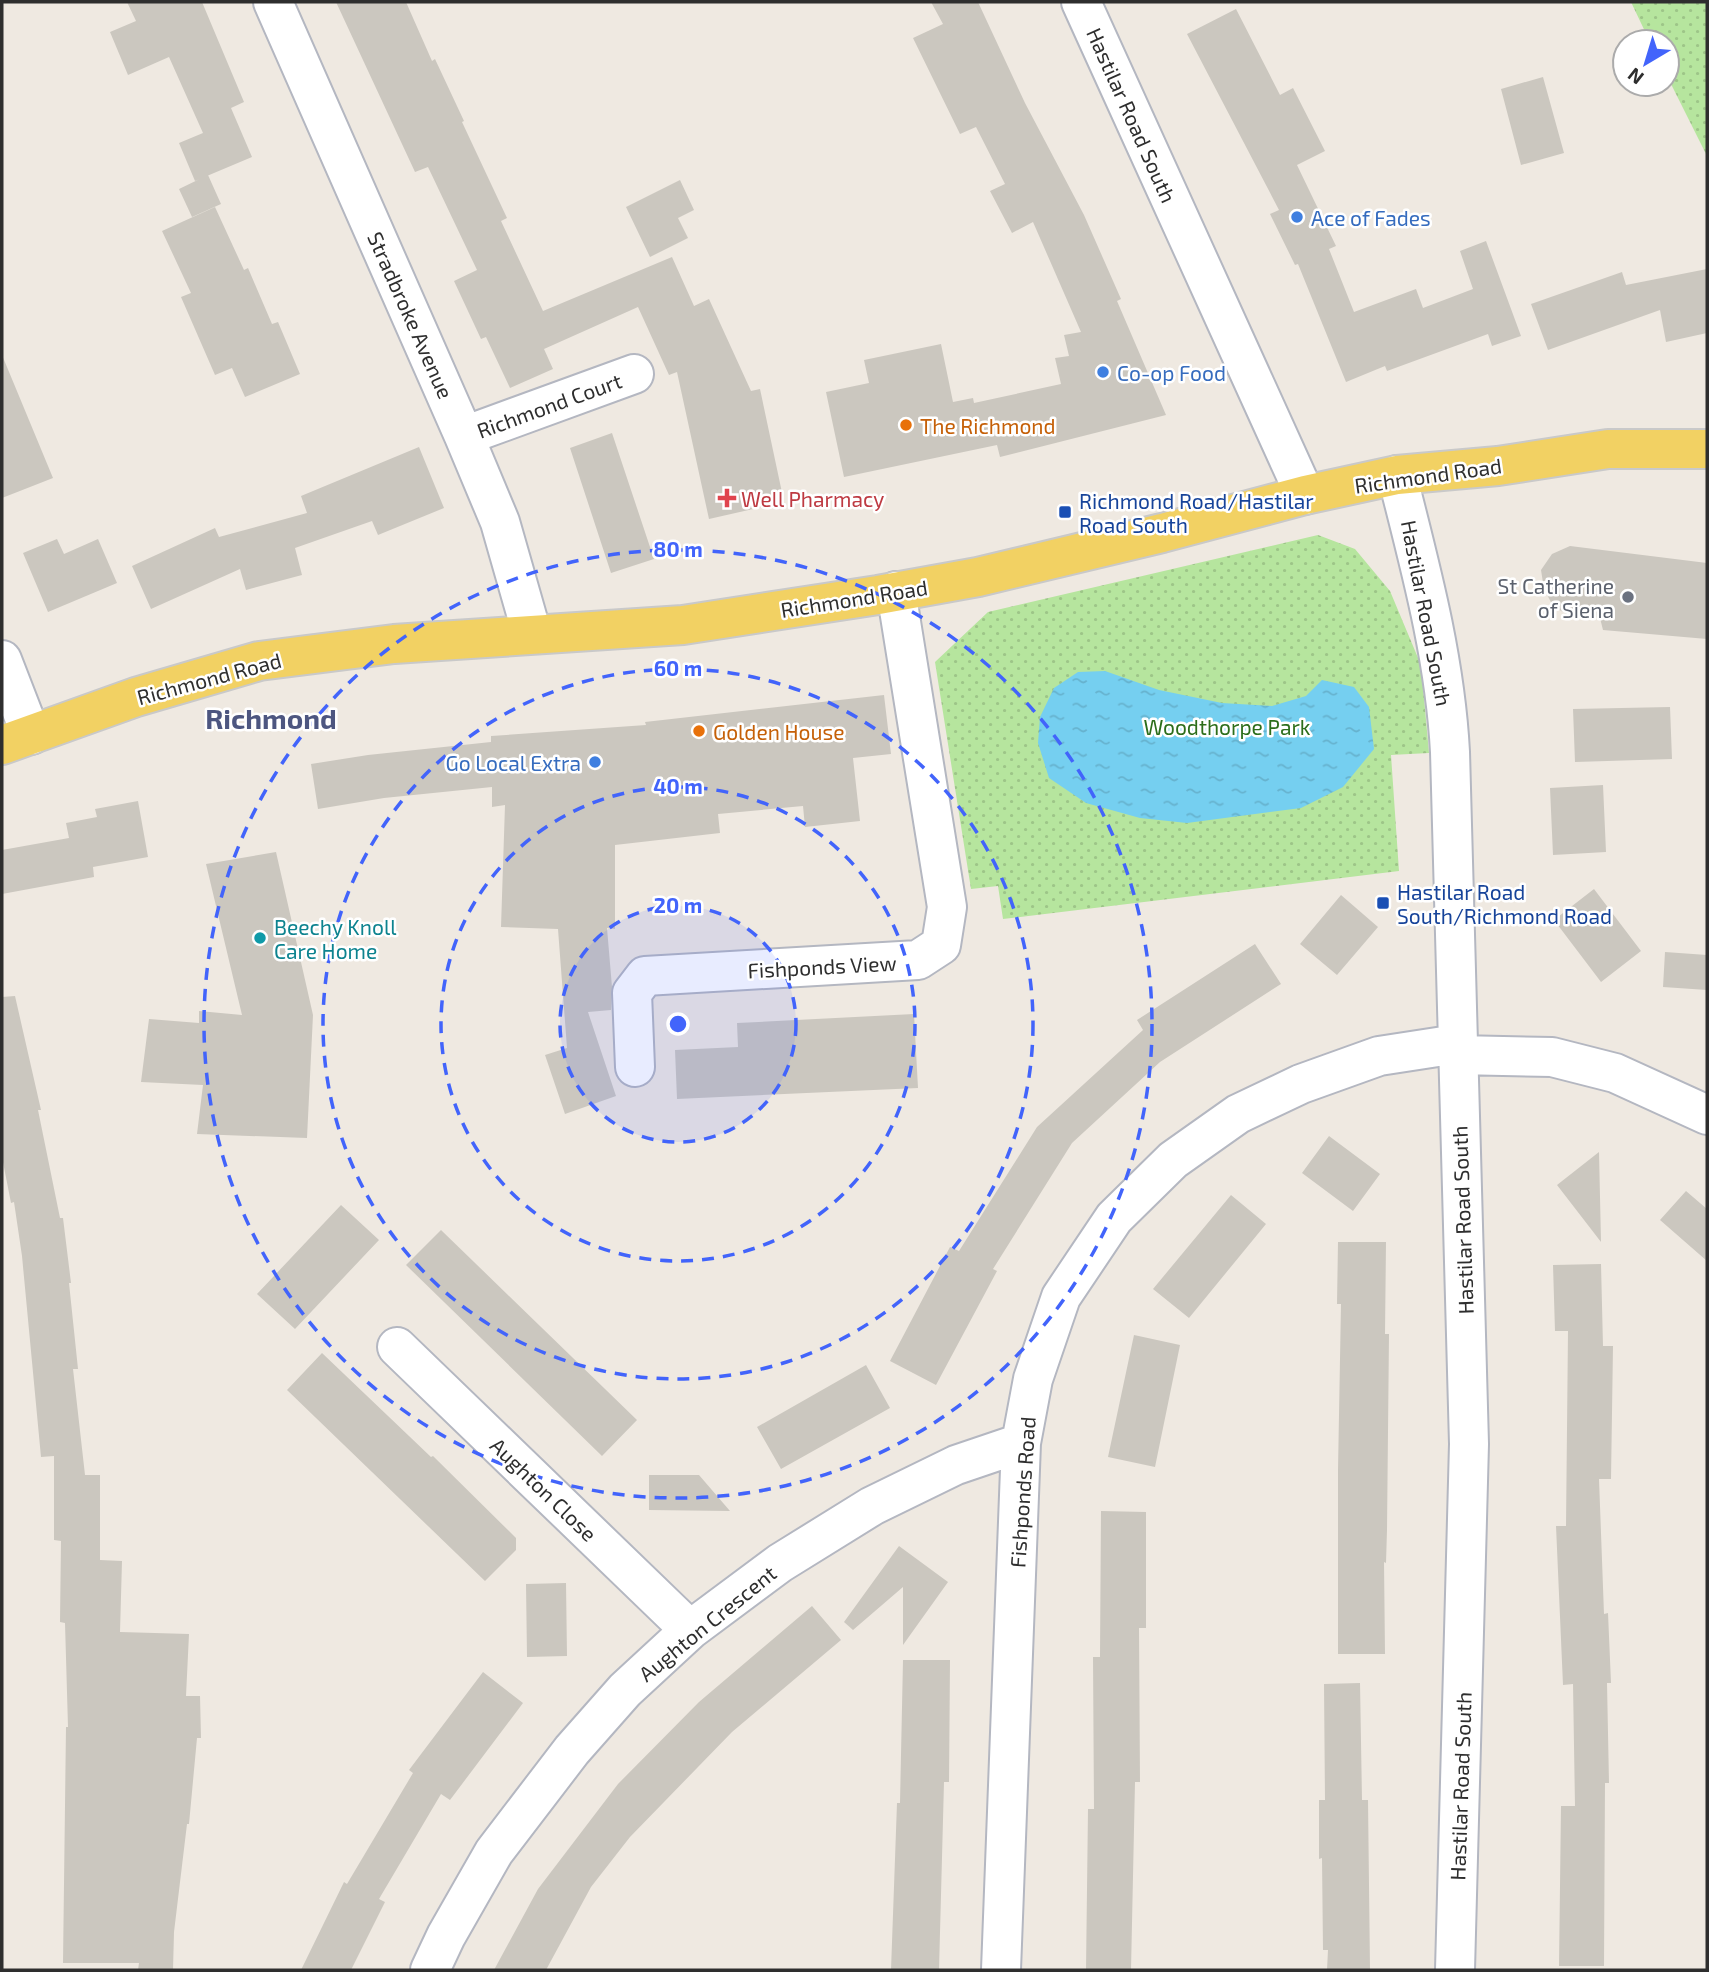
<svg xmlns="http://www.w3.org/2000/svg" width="1709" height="1972" font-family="'Exo 2',sans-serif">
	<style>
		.grass { fill: url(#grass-dots) }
		.water { fill: url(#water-ripples) }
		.building { fill: #cbc7bf }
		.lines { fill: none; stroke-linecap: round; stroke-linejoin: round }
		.minor-casing { stroke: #b4b7c1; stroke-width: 42 }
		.major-casing { stroke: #c9c9c9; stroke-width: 42 }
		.minor { stroke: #fff; stroke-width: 38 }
		.major { stroke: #f2d163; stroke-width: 38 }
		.ring { fill: none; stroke: #4264fb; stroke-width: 3.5; stroke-dasharray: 12 9 }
		.shop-dot { fill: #3f7fe0; stroke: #fff; stroke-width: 2.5 }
		.food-dot { fill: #e8710a; stroke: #fff; stroke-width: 2.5 }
		.health-dot { fill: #e0444e; stroke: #fff; stroke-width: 2.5 }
		.transit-dot { fill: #1a4fb4; stroke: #fff; stroke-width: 2.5 }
		.worship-dot { fill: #6b7280; stroke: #fff; stroke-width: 2.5 }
		.culture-dot { fill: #0f9aa8; stroke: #fff; stroke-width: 2.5 }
		.labels { text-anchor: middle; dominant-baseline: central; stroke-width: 5; stroke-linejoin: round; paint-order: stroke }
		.street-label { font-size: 21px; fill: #2e2e2e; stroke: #fff }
		.shop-label { font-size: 21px; fill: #366cbe; stroke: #fff; text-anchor: start }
		.food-label { font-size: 21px; fill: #c56008; stroke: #fff; text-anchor: start }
		.health-label { font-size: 21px; fill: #be3a42; stroke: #fff; text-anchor: start }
		.transit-label { font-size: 21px; fill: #164399; stroke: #fff; text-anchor: start }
		.worship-label { font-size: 21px; fill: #5b616d; stroke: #fff; text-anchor: end }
		.park-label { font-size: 21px; fill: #2c6e1b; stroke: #fff }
		.culture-label { font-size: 21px; fill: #0d838f; stroke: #fff; text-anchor: start }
		.district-label { font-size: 28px; font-weight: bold; fill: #4d5680; stroke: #fff }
		.centre { fill: #4264fb; stroke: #fff; stroke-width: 3.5 }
		.ring-label { font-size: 21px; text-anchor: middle; font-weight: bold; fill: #4264fb; stroke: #fff; stroke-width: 5; stroke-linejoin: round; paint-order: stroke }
	</style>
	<defs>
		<pattern id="grass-dots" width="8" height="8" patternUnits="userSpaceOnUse" patternTransform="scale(1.75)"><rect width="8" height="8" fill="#b6e59e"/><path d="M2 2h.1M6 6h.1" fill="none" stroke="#9dc588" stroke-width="1.8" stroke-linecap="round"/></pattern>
		<pattern id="water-ripples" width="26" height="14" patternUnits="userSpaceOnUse" patternTransform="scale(1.75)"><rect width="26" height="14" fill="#75cff0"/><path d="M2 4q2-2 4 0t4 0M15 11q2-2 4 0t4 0" fill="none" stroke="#66b2ce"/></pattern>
	</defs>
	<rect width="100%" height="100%" fill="#efe9e1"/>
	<path class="grass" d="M1631,2H1707V156L1667,76V42H1650Z
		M1318,535L1355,549L1390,591L1421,665L1429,753L1391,755L1399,871L1003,919L998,886L971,889L935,662L988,612Z"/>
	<path class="water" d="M1105,671L1159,690L1222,703L1272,706L1306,696L1322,680L1354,687L1369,707L1374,749L1343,787L1301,808L1187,823L1140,818L1086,803L1049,778L1038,743L1040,717L1054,688L1078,672Z"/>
	<path class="building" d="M127,2H202L244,102L231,108L252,157L195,181L179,143L203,133L169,57L128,75L110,32L136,21Z
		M336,2H406L432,61L435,59L464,121L462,122L507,218L501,221L543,311L672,257L694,306L709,299L751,391L760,389L784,502L709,519L677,372L669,375L638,307L544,349L553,369L510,388L486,337L481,339L454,281L477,270L428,167L415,172Z
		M931,2H978L1025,103L1084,215L1121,299L1117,301L1166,415L1000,457L997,445L844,477L826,392L869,383L864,360L941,344L953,402L973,398L974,403L1061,384L1055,358L1069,356L1064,335L1081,332L1033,222L1012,233L990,191L1005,184L976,127L960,134L913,38L943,24Z
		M1236,9L1280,95L1293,88L1325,151L1297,165L1336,246L1329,249L1354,312L1416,289L1423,308L1473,289L1460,251L1486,241L1521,336L1492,346L1488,334L1387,371L1385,366L1346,382L1298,264L1295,265L1270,214L1279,210L1187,34Z
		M1543,77L1564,153L1521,165L1501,89Z
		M208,175L221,204L192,217L179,189Z
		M680,180L694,210L678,218L688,238L650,257L626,207Z
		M215,207L244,270L248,268L272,324L278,322L300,374L245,397L232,368L215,375L181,297L191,293L162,231Z
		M1707,269V333L1666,342L1660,310L1548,350L1531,304L1622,272L1626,285Z
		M2,355L53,478L2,498Z
		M612,433L654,559L611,573L570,448Z
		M419,447L444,508L378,535L372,521L295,548L302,575L246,590L240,569L151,609L132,566L215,528L219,537L307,513L301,496Z
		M57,539L64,554L98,539L117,583L48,612L23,553Z
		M1570,546L1707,563V639L1603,630L1600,618L1568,615L1553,606L1544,589L1541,570L1552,554Z
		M884,695L891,754L853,758L860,821L805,827L803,806L718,814L720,833L615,845V929L607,928L612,987L611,1010L588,1012L616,1096L565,1114L545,1055L567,1048L558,929L501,927L505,805L492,807V787L384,798L318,809L311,764L368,755L491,742V736L646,725L645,722Z
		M1670,707L1672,759L1575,762L1573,709Z
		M1603,785L1606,852L1553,855L1550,788Z
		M138,801L148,857L93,867L94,877L2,894V850L69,838L66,823L97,817L95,809Z
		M276,852L313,1015L307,1138L197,1134L203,1085L141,1082L149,1019L199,1023V1011L242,1015L206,864Z
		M1594,889L1641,951L1601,982L1554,920Z
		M1341,895L1378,927L1337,975L1300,944Z
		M1255,944L1281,984L1160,1062L1072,1143L993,1269L997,1271L936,1385L890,1361L950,1247L959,1251L1037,1127L1143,1030L1137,1020Z
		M1665,952L1707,955V990L1663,987Z
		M15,996L41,1110H38L60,1218H63L71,1283H69L78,1369H73L85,1475H100V1560L122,1561L120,1632L189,1634L186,1696H200L201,1738H197L189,1824H187L174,1932L173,1970H138L139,1963H63L66,1727H68L65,1623L60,1622L61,1541L54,1540V1456L41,1457L22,1256L14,1202L11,1203L2,1157V997Z
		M914,1014L918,1088L677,1099L675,1050L738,1047L737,1023Z
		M1329,1136L1380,1174L1353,1211L1302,1173Z
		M1599,1152L1601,1242L1557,1185Z
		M1686,1191L1707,1209V1261L1660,1220Z
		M1231,1195L1266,1224L1189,1318L1153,1289Z
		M341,1205L379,1240L295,1329L257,1294Z
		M441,1230L637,1420L602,1456L406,1265Z
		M1338,1242H1386L1385,1334H1389L1387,1530L1386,1563L1384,1562L1385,1654H1338V1470L1341,1304H1337Z
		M1601,1264L1603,1346H1613L1611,1479H1599L1604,1614L1608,1613L1611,1683H1607L1609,1783H1605L1604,1966H1559L1561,1806H1575L1573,1684L1563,1685L1556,1526H1566L1568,1331H1555L1553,1265Z
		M1134,1335L1180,1345L1155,1467L1108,1457Z
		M322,1353L431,1457L433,1456L516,1538V1550L485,1581L287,1390Z
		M866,1365L890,1408L781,1469L757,1427Z
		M649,1475H699L730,1511L649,1510Z
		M1101,1511L1146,1512V1628H1139L1140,1782H1135L1131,1970H1086L1088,1809H1094L1093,1657H1100Z
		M899,1546L948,1582L903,1645V1587L853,1630L844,1622Z
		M566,1583L567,1656L527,1657L526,1584Z
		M812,1606L841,1640L732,1732L630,1837L591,1887L546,1970H494L538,1889L618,1784L699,1702Z
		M903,1660H950L949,1782H944L939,1970H891L897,1803H900Z
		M483,1672L523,1703L450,1800L441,1794L379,1899L385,1902L351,1970H301L344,1882L347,1884L413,1773L409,1770Z
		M1360,1683L1362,1800H1368L1370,1970H1327L1328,1950H1323L1322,1858L1319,1859V1800H1325L1324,1684Z"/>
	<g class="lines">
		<defs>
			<path id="minor" d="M273,2L464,436L500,522L532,634
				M1081,2L1305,495
				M464,436L634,374
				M1397,475C1420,566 1445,657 1450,752L1469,1444L1455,1970
				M2,660L31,735
				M1457,1055L1552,1057L1615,1073L1707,1115
				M635,1067L632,993L645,976L918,960L941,945L947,907L896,591
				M397,1347L690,1630
				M430,1970L446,1936L494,1852L572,1750L625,1690L690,1630L780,1563L872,1506L956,1465L1021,1443
				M1001,1970L1021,1443L1033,1379L1061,1297L1114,1218L1173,1160L1238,1114L1301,1084L1379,1056L1457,1044"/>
			<path id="major" d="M2,745L136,697L259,661L394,644L683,625L878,595L978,577L1162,533L1305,495L1397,475L1498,466L1608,449H1707"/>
		</defs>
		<use href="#minor" class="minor-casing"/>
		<use href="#major" class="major-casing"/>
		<use href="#minor" class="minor"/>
		<use href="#major" class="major"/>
	</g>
	<circle cx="678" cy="1024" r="118" fill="#4264fb" fill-opacity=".12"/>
	<g class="ring">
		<circle cx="678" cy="1024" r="118"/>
		<circle cx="678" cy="1024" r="237"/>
		<circle cx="678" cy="1024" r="355"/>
		<circle cx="678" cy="1024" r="474"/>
	</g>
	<g class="shop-dot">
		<circle cx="1297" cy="217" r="7"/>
		<circle cx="1103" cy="372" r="7"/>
		<circle cx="595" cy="762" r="7"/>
	</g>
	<g class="food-dot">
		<circle cx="906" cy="425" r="7"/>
		<circle cx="699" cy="731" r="7"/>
	</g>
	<path class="health-dot" d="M723.5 487.5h7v7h7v7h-7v7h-7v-7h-7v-7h7z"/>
	<g class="transit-dot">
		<rect x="1058" y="505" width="14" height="14" rx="3.5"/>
		<rect x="1376" y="896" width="14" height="14" rx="3.5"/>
	</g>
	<circle class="worship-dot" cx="1628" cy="597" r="7"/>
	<circle class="culture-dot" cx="260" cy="938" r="7"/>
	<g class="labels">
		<g class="street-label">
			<text transform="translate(1132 115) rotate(66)">Hastilar Road South</text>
			<text transform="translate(411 315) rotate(66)">Stradbroke Avenue</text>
			<text transform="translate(549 405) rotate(-20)">Richmond Court</text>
			<text transform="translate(1428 475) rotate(-8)">Richmond Road</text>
			<text transform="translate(854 598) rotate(-9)">Richmond Road</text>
			<text transform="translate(1427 613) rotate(79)">Hastilar Road South</text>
			<text transform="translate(209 678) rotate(-15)">Richmond Road</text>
			<text transform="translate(822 966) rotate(-3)">Fishponds View</text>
			<text transform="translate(1462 1220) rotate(-92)">Hastilar Road South</text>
			<text transform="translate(544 1489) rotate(44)">Aughton Close</text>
			<text transform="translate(1022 1492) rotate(-86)">Fishponds Road</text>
			<text transform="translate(707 1623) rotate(-39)">Aughton Crescent</text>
			<text transform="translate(1460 1786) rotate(-88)">Hastilar Road South</text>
		</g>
		<g class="shop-label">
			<text x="1311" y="217">Ace of Fades</text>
			<text x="1117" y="372">Co-op Food</text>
			<text x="581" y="762" text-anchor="end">Go Local Extra</text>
		</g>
		<g class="food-label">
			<text x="920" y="425">The Richmond</text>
			<text x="713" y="731">Golden House</text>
		</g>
		<g class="health-label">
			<text x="741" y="498">Well Pharmacy</text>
		</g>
		<g class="transit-label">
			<text x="1079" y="500">Richmond Road/Hastilar<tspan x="1079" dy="24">Road South</tspan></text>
			<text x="1397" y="891">Hastilar Road<tspan x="1397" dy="24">South/Richmond Road</tspan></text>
		</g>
		<g class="worship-label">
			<text x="1614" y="585">St Catherine<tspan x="1614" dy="24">of Siena</tspan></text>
		</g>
		<g class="park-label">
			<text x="1227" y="726">Woodthorpe Park</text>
		</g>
		<g class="culture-label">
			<text x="274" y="926">Beechy Knoll<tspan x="274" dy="24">Care Home</tspan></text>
		</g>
		<g class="district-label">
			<text x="271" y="718">Richmond</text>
		</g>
	</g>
	<circle cx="678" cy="1024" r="10" class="centre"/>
	<g class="ring-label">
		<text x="678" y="557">80 m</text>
		<text x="678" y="676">60 m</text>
		<text x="678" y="794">40 m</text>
		<text x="678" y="913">20 m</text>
	</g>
	<rect width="1709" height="1972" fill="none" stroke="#2e2e2e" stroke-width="7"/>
	<g transform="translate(1646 63) rotate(218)"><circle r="33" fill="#ffffff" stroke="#ababab" stroke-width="2"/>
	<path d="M0-5L12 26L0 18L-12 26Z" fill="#4264fb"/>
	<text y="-10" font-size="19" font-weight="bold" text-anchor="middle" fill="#2e2e2e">N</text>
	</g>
</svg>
